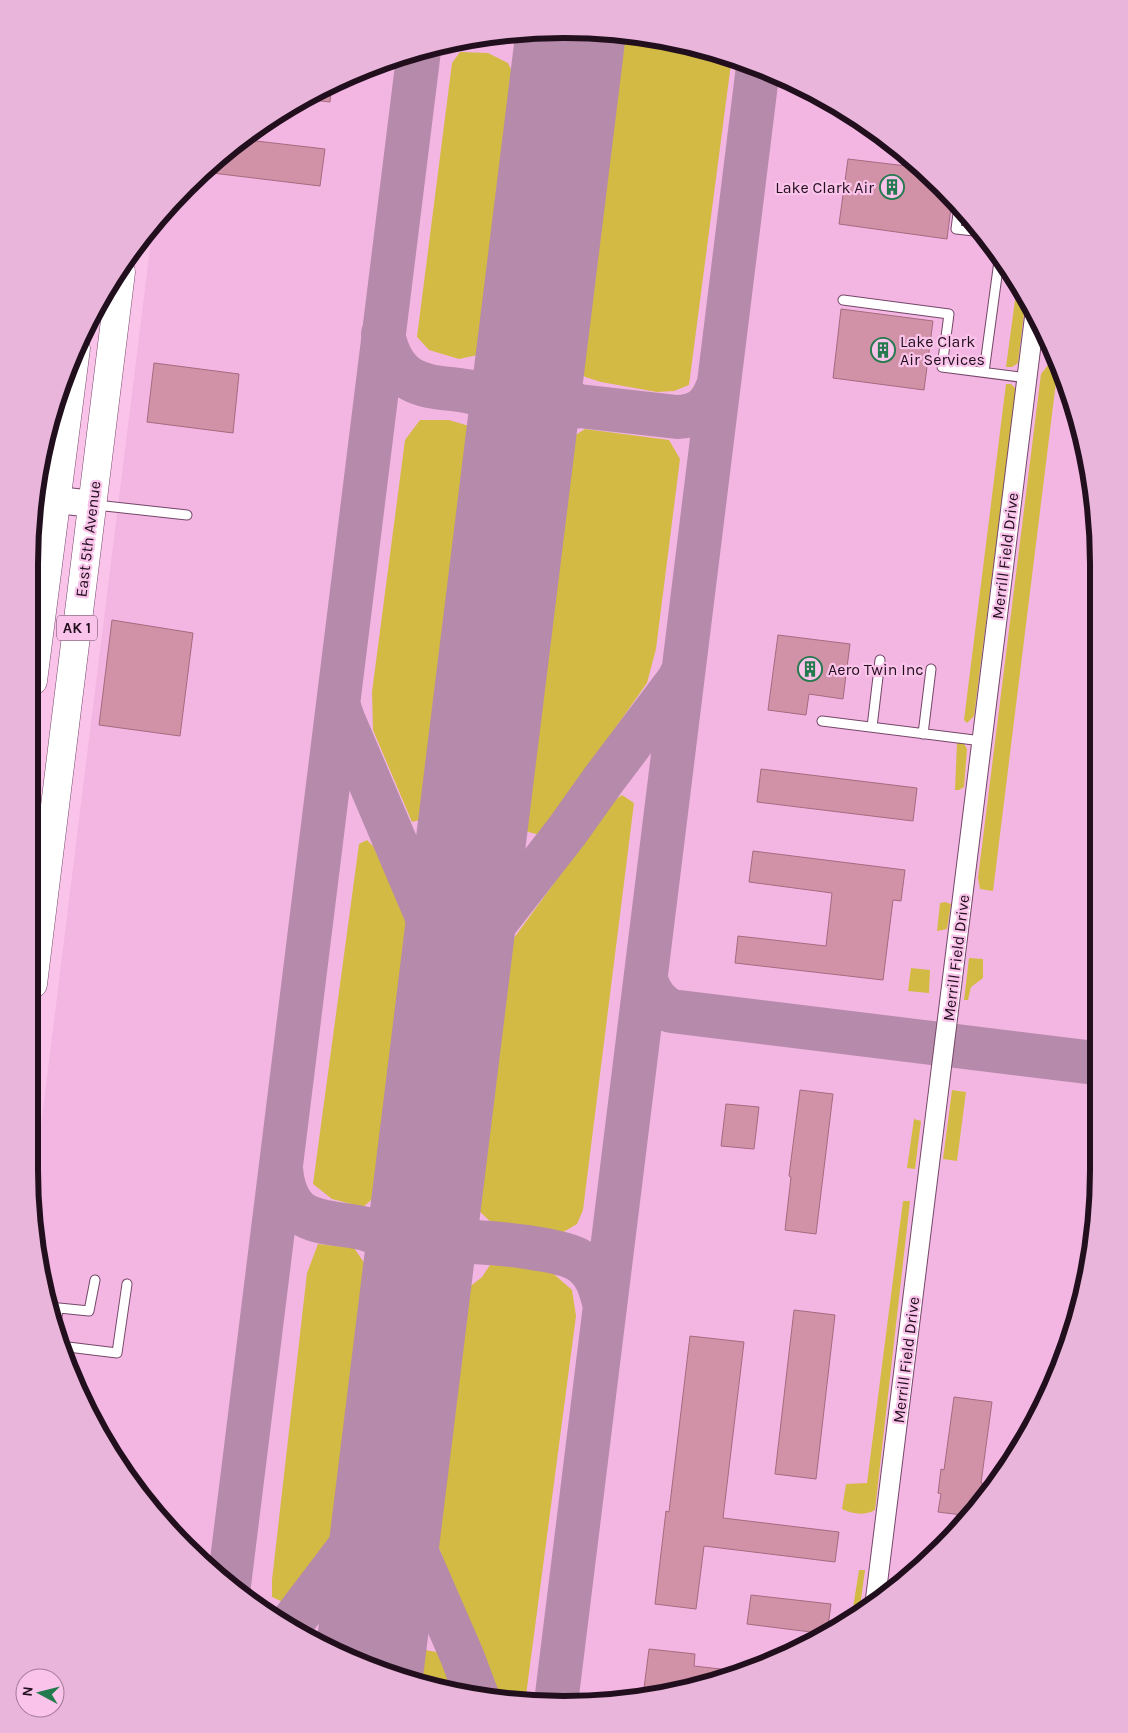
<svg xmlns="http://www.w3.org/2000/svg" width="1128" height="1733" font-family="Karla,sans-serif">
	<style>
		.built { fill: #f3b6e2 }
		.green { fill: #d3ba45 }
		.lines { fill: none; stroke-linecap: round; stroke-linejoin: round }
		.taxiway { stroke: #b68aaa; stroke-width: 44 }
		.runway { stroke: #b68aaa; stroke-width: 110 }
		.building { fill: #d192a8; stroke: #a56a7f }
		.lane-casing { stroke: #754769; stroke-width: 11 }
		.street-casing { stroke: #754769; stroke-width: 21 }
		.secondary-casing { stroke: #754769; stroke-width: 28 }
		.highway-casing { stroke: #754769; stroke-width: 29 }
		.lane { stroke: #fff; stroke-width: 9 }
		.street { stroke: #fff; stroke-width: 19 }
		.secondary { stroke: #fff; stroke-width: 26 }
		.highway { stroke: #fff; stroke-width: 28 }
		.labels { text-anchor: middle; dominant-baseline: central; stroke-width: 4.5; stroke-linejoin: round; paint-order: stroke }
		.shield { fill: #fac3ea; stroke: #63455b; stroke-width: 1 }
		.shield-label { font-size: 15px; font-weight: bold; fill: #220f1e }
		.poi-label { font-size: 16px; fill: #220f1e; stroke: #fac3ea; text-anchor: start }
		.street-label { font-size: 16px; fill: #220f1e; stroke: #fac3ea }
		.rim { fill: none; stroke: #220f1e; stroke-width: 6 }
	</style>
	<rect width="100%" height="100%" fill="#fac3ea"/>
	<path class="built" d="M529,30L634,33L736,57L832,101L917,162L989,238L1044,328L1081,426L1098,529L1095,1239L1071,1341L1044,1405L966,1522L890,1593L832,1632L702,1686L599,1703H529L459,1694L359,1664L238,1593L162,1522L119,1467L57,1341L33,1239V1192L36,1166L153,224L162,211L238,139L328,84L426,47Z"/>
	<path class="green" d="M616,33H634L732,56L689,385L674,391L657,392L601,382L585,377L572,358Z
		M460,52L488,53L508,63L517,83L490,336L482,354L459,359L429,350L417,337L452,63Z
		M1017,285L1026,297L1018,363L1012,367H1006Z
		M1048,365H1056L1058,366L993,891L980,889L978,878L1041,374Z
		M1006,384H1011L1016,389L974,716L967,723L964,720Z
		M420,420H449L469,426L475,441L423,819L412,822L373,730L372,692L405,440Z
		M585,429L669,440L680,459L656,649L647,683L540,835L521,830L568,440Z
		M957,742H963L967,749L964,787L959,790H955Z
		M622,795L634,803L583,1210L577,1224L560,1234L494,1225L475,1207L506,949L614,801Z
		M367,840L379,852L410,930L413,947L382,1191L363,1207L332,1199L313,1184L359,844Z
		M945,902L951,904L947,929L937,931L940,903Z
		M969,958L983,959V978L971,987L968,1000H964Z
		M911,968L930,970L929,993L908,991Z
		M952,1090L966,1092L957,1161L943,1159Z
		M914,1119L921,1121L915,1169L907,1168Z
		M903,1201H910L875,1510C864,1516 853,1514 842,1509L846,1484L867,1483Z
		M318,1244L354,1248L372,1274L339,1526L285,1603L272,1597V1580L307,1273Z
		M492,1262L548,1269L572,1290L576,1316L525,1703L496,1699L432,1529L467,1289L482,1277Z
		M859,1570H865L859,1614L851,1620Z
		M425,1650L437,1652L455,1693L417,1681L420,1659Z"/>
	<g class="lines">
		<path class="taxiway" d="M383,334C401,420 476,364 507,416C515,429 515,447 517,461
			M532,344C537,376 547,394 579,406
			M517,461L529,433L534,426L541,419L560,409L579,406L677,417C700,416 710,407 718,386
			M339,707L343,719L442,952L450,1006
			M646,980C651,995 657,1003 671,1011L1095,1063
			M450,1006L466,964L472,953L567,831L604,779L678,681L681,675
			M281,1169C288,1245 349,1210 391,1240C407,1251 412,1272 415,1290
			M368,1230C407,1223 418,1210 430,1173
			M415,1290C424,1272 432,1256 451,1247C458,1244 467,1242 474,1242C497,1243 562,1249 580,1261C596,1271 601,1289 605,1307
			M394,1462L397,1495L404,1523L462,1656L477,1696
			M229,1585L419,50
			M291,1624L373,1516L384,1492L393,1463
			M556,1703L758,67"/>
		<path class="runway" d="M369,1666L571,31"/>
	</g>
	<path class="building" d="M332,82L330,102L303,99L328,84Z
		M239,139L325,149L320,186L204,172Z
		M848,159L923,168L952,199L947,239L839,224Z
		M841,309L933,321L924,390L833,378Z
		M154,363L239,374L233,433L147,422Z
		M112,620L193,633L180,736L99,725Z
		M778,635L850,644L843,699L809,694L806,715L768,710Z
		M761,769L917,788L913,821L757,802Z
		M753,851L905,870L901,901L893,900L883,980L735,963L738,936L826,946L832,893L749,882Z
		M800,1090L833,1094L816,1234L785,1230L791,1177L789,1176Z
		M726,1104L759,1107L754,1149L721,1146Z
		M794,1310L835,1315L816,1479L775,1474Z
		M690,1336L744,1342L723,1518L839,1532L835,1562L704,1546L696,1609L655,1604L666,1511L669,1512Z
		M954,1397L992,1402L981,1483L991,1485L970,1516L938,1512L941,1494L938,1493L941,1469L944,1470Z
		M751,1595L831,1604L827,1634L747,1624Z
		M649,1649L695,1654L694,1666L738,1671L702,1686L643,1696Z"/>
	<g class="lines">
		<defs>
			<path id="lane" d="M959,206L956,229L983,232
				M843,300L949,314L942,367L1027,378
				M984,372L999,261
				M96,505L187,515
				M822,721L982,741
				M872,727L880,660
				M923,734L931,669
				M49,1307L89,1311L95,1280
				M55,1333L58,1308
				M60,1346L117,1353L127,1284"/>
			<path id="street" d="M875,1603L1035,313"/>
			<path id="secondary" d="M33,497L92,504"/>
			<path id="highway" d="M33,681L76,348
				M33,984L121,272"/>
		</defs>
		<use href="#lane" class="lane-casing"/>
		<use href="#street" class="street-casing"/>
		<use href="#secondary" class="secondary-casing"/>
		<use href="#highway" class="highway-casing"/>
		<use href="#lane" class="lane"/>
		<use href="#street" class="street"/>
		<use href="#secondary" class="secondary"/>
		<use href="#highway" class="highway"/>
	</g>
	<defs>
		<symbol id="building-ring" viewBox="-11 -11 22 22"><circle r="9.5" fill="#fac3ea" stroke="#237a4e" stroke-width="1.5"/><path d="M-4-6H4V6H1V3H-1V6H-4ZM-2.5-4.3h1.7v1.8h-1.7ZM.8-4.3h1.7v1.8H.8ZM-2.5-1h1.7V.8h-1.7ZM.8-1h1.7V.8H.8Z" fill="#237a4e"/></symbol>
	</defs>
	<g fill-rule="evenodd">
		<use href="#building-ring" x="878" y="173" width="28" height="28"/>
		<use href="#building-ring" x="869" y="336" width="28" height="28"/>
		<use href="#building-ring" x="796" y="655" width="28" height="28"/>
	</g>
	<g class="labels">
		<rect class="shield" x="57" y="615.5" width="40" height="25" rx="4"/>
		<g class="shield-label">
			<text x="77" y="628">AK 1</text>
		</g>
		<g class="poi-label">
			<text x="874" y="187" text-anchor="end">Lake Clark Air</text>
			<text x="900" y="341">Lake Clark<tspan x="900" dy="18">Air Services</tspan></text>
			<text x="828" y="669">Aero Twin Inc</text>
		</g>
		<g class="street-label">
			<text transform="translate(88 539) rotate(-83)">East 5th Avenue</text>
			<text transform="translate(1005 556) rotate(-83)">Merrill Field Drive</text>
			<text transform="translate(956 958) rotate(-83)">Merrill Field Drive</text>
			<text transform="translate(906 1360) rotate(-83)">Merrill Field Drive</text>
		</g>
	</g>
	<path d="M0 0H1128V1733H0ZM564 38H564A526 526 0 0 1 1090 564V1170A526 526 0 0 1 564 1696H564A526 526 0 0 1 38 1170V564A526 526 0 0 1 564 38Z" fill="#e9b5da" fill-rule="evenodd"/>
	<path class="rim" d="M564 38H564A526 526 0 0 1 1090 564V1170A526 526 0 0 1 564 1696H564A526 526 0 0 1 38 1170V564A526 526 0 0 1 564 38Z"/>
	<g transform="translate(40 1693) rotate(277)"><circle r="24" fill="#fac3ea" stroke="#a47b98"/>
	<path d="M0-4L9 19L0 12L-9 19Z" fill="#237a4e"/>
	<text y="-8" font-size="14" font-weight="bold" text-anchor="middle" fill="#220f1e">N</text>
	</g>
</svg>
